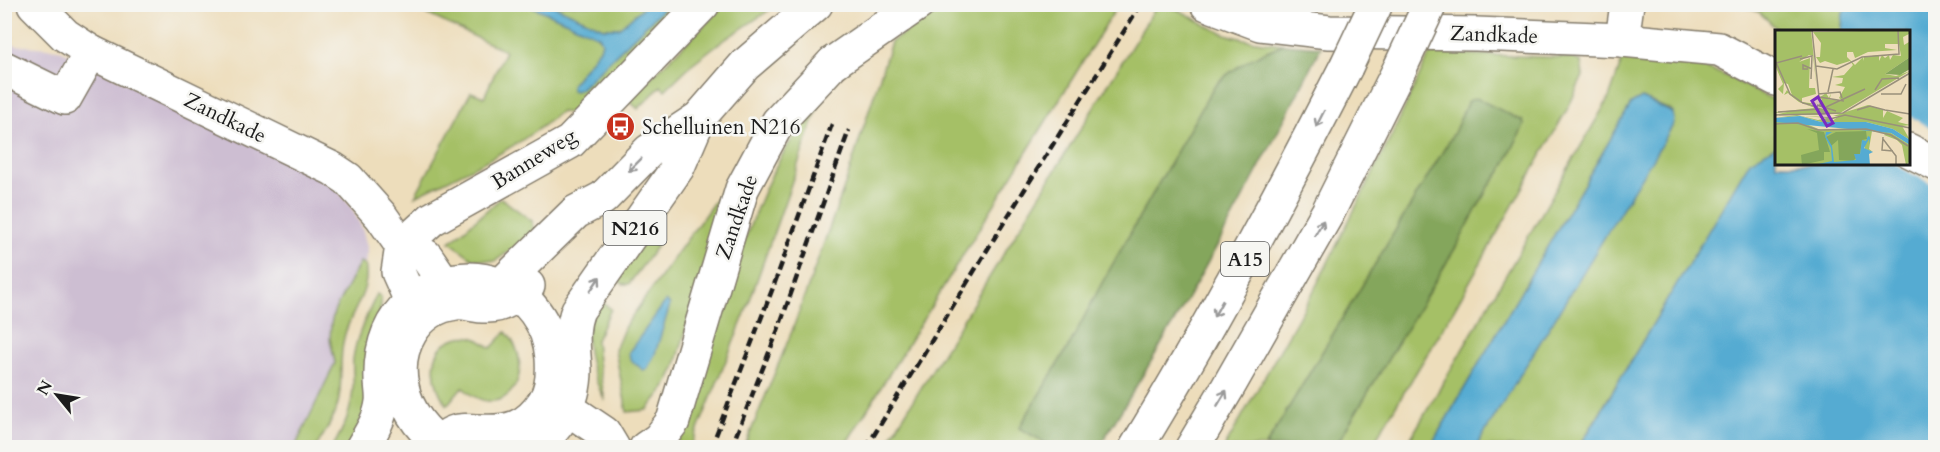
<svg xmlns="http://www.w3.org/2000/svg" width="1940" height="452" font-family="Cardo,serif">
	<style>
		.industrial { fill: #cdbed2 }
		.green { fill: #a5c066; stroke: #606e41; stroke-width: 1.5 }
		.forest { fill: #84a65b; stroke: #50613c; stroke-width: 1.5 }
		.water { fill: #55abd2; stroke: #386477; stroke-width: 1.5 }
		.pier { fill: #edddbb }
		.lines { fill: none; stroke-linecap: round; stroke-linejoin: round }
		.street-casing { stroke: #847c6c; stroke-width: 36 }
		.secondary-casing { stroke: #847c6c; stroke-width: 36 }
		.primary-casing { stroke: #847c6c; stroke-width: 36 }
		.highway-casing { stroke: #847c6c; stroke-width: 36 }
		.street { stroke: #fff; stroke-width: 33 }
		.secondary { stroke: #fff; stroke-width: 33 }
		.primary { stroke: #fff; stroke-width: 33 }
		.highway { stroke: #fff; stroke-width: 33 }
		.rail { stroke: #1c1c1c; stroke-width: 4.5; stroke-dasharray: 9 4.5; stroke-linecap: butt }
		.secondary-bridge-casing { stroke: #847c6c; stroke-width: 36; stroke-linecap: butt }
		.highway-bridge-casing { stroke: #847c6c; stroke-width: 36; stroke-linecap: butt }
		.secondary-bridge { stroke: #fff; stroke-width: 33 }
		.highway-bridge { stroke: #fff; stroke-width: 33 }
		.oneway { stroke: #999 }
		.labels { text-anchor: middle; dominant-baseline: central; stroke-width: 5; stroke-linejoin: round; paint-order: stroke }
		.shield { fill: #f6f6f2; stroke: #5d5d5c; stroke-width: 1.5 }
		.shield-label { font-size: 20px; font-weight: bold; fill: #1c1c1c }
		.street-label { font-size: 21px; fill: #1c1c1c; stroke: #f6f6f2 }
		.poi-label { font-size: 21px; fill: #1c1c1c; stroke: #f6f6f2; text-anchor: start }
		.inset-road { fill: none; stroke: #99907b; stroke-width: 1.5 }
		.view { fill: #7b2cbf; fill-opacity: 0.15; stroke: #7b2cbf; stroke-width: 3 }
		.inset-edge { fill: none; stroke: #1c1c1c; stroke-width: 3 }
	</style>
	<rect width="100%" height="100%" fill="#f6f6f2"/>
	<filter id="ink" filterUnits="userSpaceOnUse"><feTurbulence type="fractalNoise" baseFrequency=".0167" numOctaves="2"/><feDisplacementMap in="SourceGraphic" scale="12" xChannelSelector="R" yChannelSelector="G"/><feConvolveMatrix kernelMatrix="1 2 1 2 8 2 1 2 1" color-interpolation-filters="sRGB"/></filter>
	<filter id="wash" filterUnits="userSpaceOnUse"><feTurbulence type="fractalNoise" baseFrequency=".008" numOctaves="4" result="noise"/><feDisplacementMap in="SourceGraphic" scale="24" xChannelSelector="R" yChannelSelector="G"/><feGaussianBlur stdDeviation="1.35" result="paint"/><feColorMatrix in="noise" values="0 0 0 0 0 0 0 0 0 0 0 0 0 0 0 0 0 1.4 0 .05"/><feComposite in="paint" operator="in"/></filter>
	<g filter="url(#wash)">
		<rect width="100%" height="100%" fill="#edddbb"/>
		<path class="industrial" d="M4,44L58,49L334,186L351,207L362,228L368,250L363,274L336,327L334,387L304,447H5Z"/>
		<path class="green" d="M408,5H529L599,36L602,43L600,49L571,85L580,89L667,5H689L583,114L560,112C518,149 465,171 415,196L471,92L484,97L505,51Z
			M552,5H646L619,28H603Z
			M725,5H777L714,47L692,64L665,90L661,86L638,109L628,100Z
			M952,5H1118L844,447L744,448L792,331L846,182L891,42L936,12Z
			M1157,5C1178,5 1196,21 1216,30C1237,40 1261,42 1284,44L1264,52L1240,66L1222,78L1213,88L1102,283L1070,344L1019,428L1053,447L884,448Z
			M1741,5H1849L1843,13L1842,32L1779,31L1759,12Z
			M1430,53L1570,58L1581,61L1583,76L1568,108L1452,313L1371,447H1335L1456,247L1488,188L1502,170L1524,125L1468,101L1454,133L1265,447L1224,448L1312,294L1393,133Z
			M1633,57C1666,60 1699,63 1730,78C1746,85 1759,95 1776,100V146L1750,162L1579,447H1476L1672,126L1673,113L1670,110L1642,98L1631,104L1430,447L1405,448L1609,98L1623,58Z
			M819,105L746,311L691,447L675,448L683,433C701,374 718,315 738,258C758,203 778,148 819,105Z
			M729,181L675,368L665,388L647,410L627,412L615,350L625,326Z
			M501,198L532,221L536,233L495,261L473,259L450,242Z
			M648,239L657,246L629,284H623L612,276Z
			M360,262L365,264C372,292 349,312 344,338C338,361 344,384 337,407C333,421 324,434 316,447H295L335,363L330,339L331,324L334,312Z
			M377,294L381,297V305L366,407L350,447L332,448C344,428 352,410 353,387C354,378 352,368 353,359C356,336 367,315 377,294Z
			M601,301L611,309L596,340L598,362L605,401C594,378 582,348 589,322C590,315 597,307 601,301Z
			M506,332C541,372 503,428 462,387L447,405C431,385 426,347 456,338C463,336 469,336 475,338C481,340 486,345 491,348Z"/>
		<path class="forest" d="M1284,44L1321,47C1253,184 1180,318 1099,447H1053L1019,428L1070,344L1102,283L1213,88C1231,68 1258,54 1284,44Z
			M1476,98L1523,121L1524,125L1502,170L1488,188L1456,247L1335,447H1265L1454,133L1468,101Z"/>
		<path class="water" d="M529,5H552L603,28H619L646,5H667L580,89L575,91L572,90L571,85L600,49L602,42L599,36Z
			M1849,5H1935V447L1579,448L1750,161L1776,146V164H1908V32L1842,31L1843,13Z
			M1642,98L1673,113L1674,120L1672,127L1476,447H1430L1631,104Z
			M666,301L670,305L655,354L647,369L643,370L630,359L629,352Z"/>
		<path class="pier" d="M1909,116L1935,131V186L1894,164H1908Z"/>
	</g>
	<g filter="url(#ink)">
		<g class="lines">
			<defs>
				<path id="street" d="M1622,40L1627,4
					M4,68L65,98L91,52
					M402,246L432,219L570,142L703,4"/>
				<path id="secondary" d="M34,4L65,35L91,52L333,169L348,179L381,216L402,246L426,256L443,281
					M1207,4L1260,24L1329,32L1476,34L1622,40L1719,49L1776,79
					M899,17L918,4
					M1908,150L1936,164
					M402,246L398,272L411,301
					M567,408L604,433L613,448
					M646,448L659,439L673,421L742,189L778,122L833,63"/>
				<path id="primary" d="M501,285L576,212L603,198L649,151L699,118L745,65L816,4
					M362,448C371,433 380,419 382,402C383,395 381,387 381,380C380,350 388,322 411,302C464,254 546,285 552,358C553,373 553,389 544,402C527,428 509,433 478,431C470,431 460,429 452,433C445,436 439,443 434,448
					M448,448C425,435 407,412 402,386C394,349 415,308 456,303C466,302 477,307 488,306C503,306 518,296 528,286
					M531,448C558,432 575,402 575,370C574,349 570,330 578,310L678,167L699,118"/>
				<path id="highway" d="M1136,448C1212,324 1280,196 1346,67
					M1192,448L1227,389L1328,212L1400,68"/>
			</defs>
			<use href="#street" class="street-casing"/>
			<use href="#secondary" class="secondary-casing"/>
			<use href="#primary" class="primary-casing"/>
			<use href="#highway" class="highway-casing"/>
			<use href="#street" class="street"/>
			<use href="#secondary" class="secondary"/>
			<use href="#primary" class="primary"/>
			<use href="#highway" class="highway"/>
			<path class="rail" d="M711,448L774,285L832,124
				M731,448L778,330L849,130
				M866,448L1003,224L1141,4"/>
			<defs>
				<path id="secondary-bridge" d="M833,63L899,17"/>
				<path id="highway-bridge" d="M1346,67L1376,4
					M1400,68L1430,4"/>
			</defs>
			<use href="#secondary-bridge" class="secondary-bridge-casing"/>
			<use href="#highway-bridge" class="highway-bridge-casing"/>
			<use href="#secondary-bridge" class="secondary-bridge"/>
			<use href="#highway-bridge" class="highway-bridge"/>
		</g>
		<defs><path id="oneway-shaft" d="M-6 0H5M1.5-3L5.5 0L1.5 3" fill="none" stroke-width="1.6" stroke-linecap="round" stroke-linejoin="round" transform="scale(1.5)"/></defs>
		<g class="oneway">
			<use href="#oneway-shaft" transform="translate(1320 119) rotate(117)"/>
			<use href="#oneway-shaft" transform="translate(635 165) rotate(135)"/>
			<use href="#oneway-shaft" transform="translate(1319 228) rotate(-60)"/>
			<use href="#oneway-shaft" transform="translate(595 284) rotate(-56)"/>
			<use href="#oneway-shaft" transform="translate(1218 309) rotate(119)"/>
			<use href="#oneway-shaft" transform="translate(1222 398) rotate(-59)"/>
		</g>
	</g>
	<defs>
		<symbol id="bus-disc" viewBox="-11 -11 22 22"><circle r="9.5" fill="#c8321e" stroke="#f6f6f2"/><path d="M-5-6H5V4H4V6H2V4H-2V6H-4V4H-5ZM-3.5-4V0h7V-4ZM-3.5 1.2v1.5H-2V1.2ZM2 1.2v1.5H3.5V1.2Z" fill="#fff"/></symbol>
	</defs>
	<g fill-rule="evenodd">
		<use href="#bus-disc" x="604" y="110" width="33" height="33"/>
	</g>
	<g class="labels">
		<g class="shield">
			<rect x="603.5" y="211" width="63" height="34" rx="4.5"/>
			<rect x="1221" y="242" width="48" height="34" rx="4.5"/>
		</g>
		<g class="shield-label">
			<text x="635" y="228">N216</text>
			<text x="1245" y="259">A15</text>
		</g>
		<g class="street-label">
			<text transform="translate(1494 35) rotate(2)">Zandkade</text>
			<text transform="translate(225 118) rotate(26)">Zandkade</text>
			<text transform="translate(534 159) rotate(-32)">Banneweg</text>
			<text transform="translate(737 217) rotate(-71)">Zandkade</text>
		</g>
		<g class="poi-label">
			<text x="642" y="127">Schelluinen N216</text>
		</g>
	</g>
	<g transform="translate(1775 30)">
		<rect width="135" height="135" fill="#edddbb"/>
		<path d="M0,0H36L42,60L38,26L34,25L24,32L35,28L34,58H40L41,64L27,68V72L42,74H29L49,79L52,84L51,78L43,76L47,69L44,68L51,63L54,68L56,63L55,68L52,69L68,71L64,68L70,57L60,55L67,53L68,48L57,47L69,45L78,35L75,31L62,35L50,31L45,33L41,27H45L46,13L38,2L135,0V7L134,4L128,7L129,15L134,12L135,27L110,44L121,46L135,41L65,83L45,85H0L12,82L0,83V76L1,82L40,78L24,72L20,69L15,65L13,63L9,65L12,60L17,65L13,54L9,53L8,64L3,59L8,54L0,35ZM110,14H124L126,26L118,25L115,30L114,25L110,28L107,25L104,31V25L89,27L88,31V27L80,35L72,27V22H78L80,28L93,22L122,20L110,18ZM93,75L108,80V88L112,81L128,88L123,92L135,95L127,96L135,110L118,99L91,92H46L25,86L0,88L22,85L43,90L52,88L30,86L53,87L56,92L64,86H58ZM24,91L46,100L91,97L116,103L135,115L134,132L131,135L127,115L122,110L109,105L111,103L97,101L94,119L98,122L90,119L89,115L83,129L88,124V134L0,135V92Z" fill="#a5c066" fill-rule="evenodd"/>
		<path d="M135,27V39L125,45L110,44ZM32,99L49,102L55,122H49V130L27,135L26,125L44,120L42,103ZM91,101L92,109L87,110L85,124L78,131L64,130L63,110L56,116L51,107L61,102Z" fill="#84a65b"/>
		<path d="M25,86L46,92H91L118,99L135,110V115L116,103L0,92V88ZM51,102H57L51,106L57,116L59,132L81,130L79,124H85L87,110L91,111L93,106L95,107V114L94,109L89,118L98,122L94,124L95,135H39L57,131L56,118L50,107Z" fill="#55abd2"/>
		<path class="inset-road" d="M37,0L44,67M25,29L37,26L36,49M0,30L15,64L28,73L43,77M1,33L27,26M41,36L62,39L87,27L124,24L123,0M33,39H28V35L37,39M100,60L107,49L124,48M53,62L58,39M43,64L65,62L67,68M106,64H126L131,54M44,67L69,71M42,75L61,81M51,77L90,59M82,80L95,76L110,80M110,80L135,84M3,82L45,79M0,85L68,83L135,43M55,89L70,85L135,98M0,94L23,93L43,100L91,99L116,105L133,116M108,107L107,120L118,121M108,109L121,126V135"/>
		<path class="view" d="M43,67L58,93L52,96L37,71Z"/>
		<rect width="135" height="135" class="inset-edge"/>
	</g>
	<rect width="1940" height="452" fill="none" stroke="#f6f6f2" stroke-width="24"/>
	<g transform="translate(57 395) rotate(300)" stroke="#f6f6f2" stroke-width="4.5" paint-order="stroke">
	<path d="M0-4.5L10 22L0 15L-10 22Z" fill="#1c1c1c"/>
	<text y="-9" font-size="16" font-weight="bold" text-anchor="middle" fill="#1c1c1c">N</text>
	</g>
</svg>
